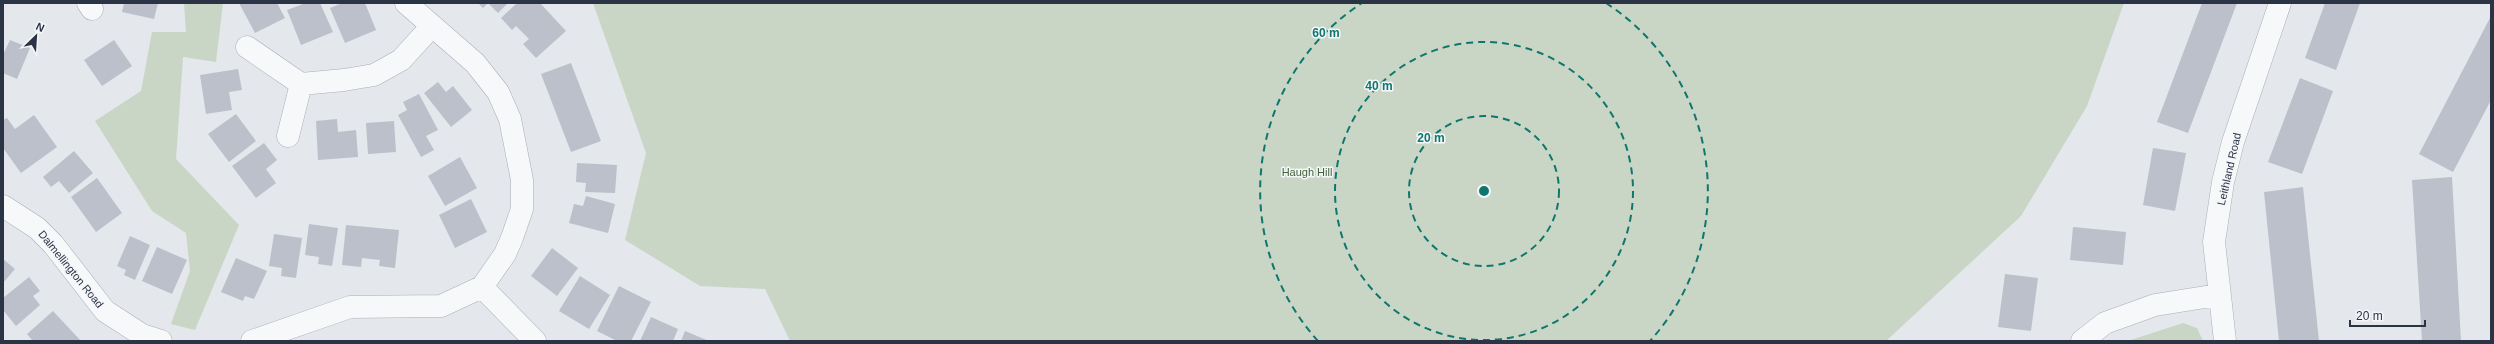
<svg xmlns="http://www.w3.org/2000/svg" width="2494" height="344" font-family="Arial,sans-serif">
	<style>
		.green { fill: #c9d6c5 }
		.building { fill: #bbc0ca }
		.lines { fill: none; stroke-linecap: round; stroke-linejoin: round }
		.minor-casing { stroke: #a9aeb7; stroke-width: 23 }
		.minor { stroke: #f7f8fa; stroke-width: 22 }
		.ring { fill: none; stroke: #0f766e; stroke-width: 2; stroke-dasharray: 7 5 }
		.labels { text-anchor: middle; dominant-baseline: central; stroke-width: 3; stroke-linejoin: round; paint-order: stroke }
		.street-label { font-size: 11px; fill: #2b3445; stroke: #f4f6f9 }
		.park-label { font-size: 11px; fill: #3f6138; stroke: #f4f6f9 }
		.centre { fill: #0f766e; stroke: #f4f6f9; stroke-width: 2 }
		.ring-label { font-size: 12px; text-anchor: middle; font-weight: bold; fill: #0f766e; stroke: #f4f6f9; stroke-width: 3; stroke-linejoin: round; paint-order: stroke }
	</style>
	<rect width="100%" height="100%" fill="#e4e7ec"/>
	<path class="green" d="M184,3H223L216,62L183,57L176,159L239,225L195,330L171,324L190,271L186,233L152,211L95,121L141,91L152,32H186Z
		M593,3H2124L2087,106L2021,216L1886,341H790L765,289L700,286L625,240L646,153Z
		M2183,323L2197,328L2203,341H2128Z"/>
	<path class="building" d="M124,3H158L154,19L122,12Z
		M239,3H277L285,18L255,33Z
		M306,3H320L333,32L301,45L287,10Z
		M342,3H365L376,30L345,43L330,8Z
		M478,3H508L498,13L488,3L483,8Z
		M517,3H540L566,31L536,58L523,44L529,39L516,26L512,30L501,18Z
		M2202,3H2237L2188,133L2157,122Z
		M2325,3H2360L2336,70L2305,58Z
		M2491,16V100L2453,172L2419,154Z
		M10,40L30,48L17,79L3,73V55Z
		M114,40L132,66L102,86L84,60Z
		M571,63L601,141L571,152L541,74Z
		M238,69L242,90L229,92L232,110L206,114L200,75Z
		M2300,78L2333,91L2302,174L2268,162Z
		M438,82L446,92L453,86L472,110L451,127L424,93Z
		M419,94L438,130L426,136L434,150L421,157L398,115L407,110L403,102Z
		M236,114L256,141L229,162L208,134Z
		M34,115L57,147L21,173L3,148V120L7,118L15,129Z
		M337,119L338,132L356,130L358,157L318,160L316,121Z
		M394,121L396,152L368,154L366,123Z
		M264,143L277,160L266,169L276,183L256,198L232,166Z
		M2153,148L2186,153L2175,211L2143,205Z
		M74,151L93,173L69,193L59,181L51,187L43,177Z
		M460,157L477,188L445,206L428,176Z
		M577,163L617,165L615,193L585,192L586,183L576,182Z
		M2452,177L2461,341H2422L2412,180Z
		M97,178L122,213L96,232L71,197Z
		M2303,187L2319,341H2279L2264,192Z
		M586,196L615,204L608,233L569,223L574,204L583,206Z
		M471,199L487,232L455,248L439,215Z
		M309,224L338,228L332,266L318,264L319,257L305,255Z
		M346,225L399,230L395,268L379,266L380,260L362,258L361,267L342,265Z
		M2073,227L2126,232L2123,265L2070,260Z
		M274,234L302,238L296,278L281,276L282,268L269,266Z
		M130,236L150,245L135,280L124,275L126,270L117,266Z
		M157,247L187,260L172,294L142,281Z
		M552,248L578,268L557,296L531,276Z
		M236,258L267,271L254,299L245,296L243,301L221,292Z
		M3,259L15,269L3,283Z
		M2005,274L2038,278L2031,331L1998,327Z
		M580,276L610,295L589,329L559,311Z
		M29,277L40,291L33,296L40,305L16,326L3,310V298Z
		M619,286L651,302L631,341H617L597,331Z
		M53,311L81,341H33L27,334Z
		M651,317L678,329L673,341H640Z
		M685,331L709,341H681Z"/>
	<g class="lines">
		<defs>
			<path id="minor" d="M88,3L92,9
				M247,47L301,84L344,80L374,75L401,60L432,26
				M288,136L301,84
				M3,206L37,228L53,244L105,311L142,335L161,341
				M482,287L535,341
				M252,341L350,307L441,306L482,287L505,254L512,238L522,209V180L510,119L498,92L475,63L406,3
				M2082,341L2105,323L2155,305L2218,295
				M2225,341L2214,242L2223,182L2233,142L2280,3"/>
		</defs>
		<use href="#minor" class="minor-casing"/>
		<use href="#minor" class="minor"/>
	</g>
	<g class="ring">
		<circle cx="1484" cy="191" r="75"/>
		<circle cx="1484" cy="191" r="149"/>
		<path d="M1318 341A224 224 0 0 1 1362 3M1606 3A224 224 0 0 1 1650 341"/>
	</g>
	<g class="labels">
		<g class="street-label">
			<text transform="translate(2229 169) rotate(-77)">Leithland Road</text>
			<text transform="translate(71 269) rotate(51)">Dalmellington Road</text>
		</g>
		<g class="park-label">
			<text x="1307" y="172">Haugh Hill</text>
		</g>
	</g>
	<circle cx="1484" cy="191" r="6" class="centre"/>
	<g class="ring-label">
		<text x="1326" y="37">60 m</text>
		<text x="1379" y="90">40 m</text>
		<text x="1431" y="142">20 m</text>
	</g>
	<rect width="2494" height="344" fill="none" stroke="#2b3445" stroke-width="8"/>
	<g transform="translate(36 36) rotate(25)" stroke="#f4f6f9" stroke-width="3" paint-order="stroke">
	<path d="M0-3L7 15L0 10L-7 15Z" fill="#2b3445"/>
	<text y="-6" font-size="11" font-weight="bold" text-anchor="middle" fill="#2b3445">N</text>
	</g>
	<path d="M2350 320v6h75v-6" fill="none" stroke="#2b3445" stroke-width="2"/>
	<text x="2356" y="320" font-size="12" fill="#2b3445" stroke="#f4f6f9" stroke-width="3" paint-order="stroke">20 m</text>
</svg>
